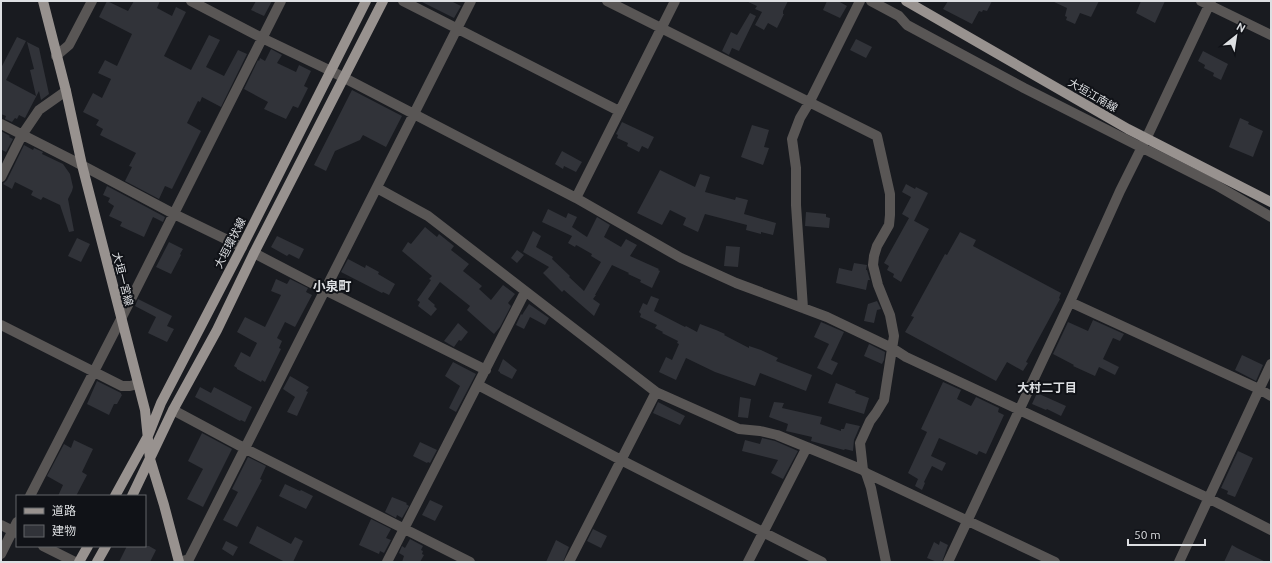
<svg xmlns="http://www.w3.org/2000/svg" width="1272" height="563" font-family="Ubuntu,'Noto Sans JP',sans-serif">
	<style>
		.building { fill: #313339 }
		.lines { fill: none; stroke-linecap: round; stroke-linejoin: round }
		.minor { stroke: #595655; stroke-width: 10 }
		.major { stroke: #98928f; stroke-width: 10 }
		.labels { text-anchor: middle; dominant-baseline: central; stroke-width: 4; stroke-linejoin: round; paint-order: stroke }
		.street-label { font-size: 11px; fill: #dddfe2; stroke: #101217 }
		.neighbourhood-label { font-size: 12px; font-weight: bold; fill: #dddfe2; stroke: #101217 }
		.quarter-label { font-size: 13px; font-weight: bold; fill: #dddfe2; stroke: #101217 }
	</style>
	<rect width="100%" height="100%" fill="#191b20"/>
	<path class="building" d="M107,1L128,11L134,1H160L157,8L172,16L176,7L186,12L164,56L191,70L209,35L220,40L206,67L224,76L238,50L247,54L221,107L202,97L200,102L198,101L187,123L201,131L172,189L165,186L159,199L125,181L132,167L129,166L136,153L100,135L103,129L96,125L99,120L83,112L93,93L102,98L111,79L98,73L105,60L117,66L132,34L99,17Z
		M256,1H272L264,16L251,10Z
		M420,1H451L461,6L454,18Z
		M746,1H788L783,11V14H784L777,28L768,23L764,30L755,25L762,12L755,9L757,6Z
		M827,1H838L847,6L840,18L823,10Z
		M948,1H992L987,11L983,10L982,12L979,11L972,24L943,9Z
		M1052,1H1099L1091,17L1080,13L1075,24L1066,20L1067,17L1065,16L1067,8Z
		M1141,1H1165L1155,23L1136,13Z
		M750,13L756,16L739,51L732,48L729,55L722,51L731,32L737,35Z
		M17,37L26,41L6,80L36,96L30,70L34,69L27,42L39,48L49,94L41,100L39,91L25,118L19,115L17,119L15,118L12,122L5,119L6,116L1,114V68Z
		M856,39L872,47L866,58L850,50Z
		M271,49L282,55L277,63L296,72L299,65L311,71L304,86L308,88L298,108L293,106L286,119L264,109L268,102L244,89L258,60L259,61L260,58L265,61Z
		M1203,51L1228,64L1221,80L1213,76L1214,73L1204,68L1205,65L1198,61Z
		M352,90L402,116L386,147L363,135L360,140L335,151L326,171L314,165Z
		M1240,118L1249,122L1248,124L1263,131L1253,157L1229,147Z
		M622,122L654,137L648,149L642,146L639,152L627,146L628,143L617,138L618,135L616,134Z
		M752,125L769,130L764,147L769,148L763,165L741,157Z
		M1,131L10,136L9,137L13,139L6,152L2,150L1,152Z
		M24,145L33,150L34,148L43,152L42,154L63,164L70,174L73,187L72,191L68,199L74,231L69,232L60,205L43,197L41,200L31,195L33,191L15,182L12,189L3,184L7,180Z
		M562,151L582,162L576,172L564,166L563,169L555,164Z
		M660,170L695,187L700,174L710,177L705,192L735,200L736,197L748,200L744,214L776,223L773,235L761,232V234L746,230L747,225L705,214L698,232L683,225L686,218L670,210L662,225L637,213Z
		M906,184L915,189L916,187L928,193L914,221L902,214L911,197L902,192Z
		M107,186L165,217L163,222L153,217L144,237L120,226L122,222L109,216L114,206L108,202L110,198L103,195Z
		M548,209L566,218L568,213L577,217L572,227L587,237L597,217L610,225L604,237L621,247L626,239L637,245L630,256L659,269L658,270L660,271L652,288L640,282L641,280L628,274L629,273L612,265L595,295H596L593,299L600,304L594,316L564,290L562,292L543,273L549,267L523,252L533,231L541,236L536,247L553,257L552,259L570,276L569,277L584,291L601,262L591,256L592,254L578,246L576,245L575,247L568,243L572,236L542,222Z
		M806,212L826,214V217L830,218L829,228L805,226Z
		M909,218L929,229L901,282L893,277L894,274L887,270L889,266L884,263Z
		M425,227L437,237L439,234L454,246L451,250L469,264L463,271L482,286L479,289L491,300L503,285L515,294L508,303L511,306L500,327L494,334L467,310L470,306L440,282L428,299L435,305L434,306L437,309L431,316L418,306L420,302L417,300L431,280L429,279L432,276L402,251L408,242L411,244Z
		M960,232L976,240L973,246L1061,293L1059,298L1060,299L1026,362L1028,363L1023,371L1007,362L996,381L905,332L914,317L911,316L945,254L947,255Z
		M277,236L304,249L299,259L289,254L287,256L271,247Z
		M77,238L90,244L81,262L68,256Z
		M169,242L183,249L180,254L181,255L171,274L156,267Z
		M726,246L740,247L738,267L724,266Z
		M517,250L524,255L517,263L511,258Z
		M348,259L365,268L366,265L379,272L378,274L395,284L389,295L383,292L382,293L341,272Z
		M854,263L867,265L866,270H867L870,280H868L866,290L836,283L839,268L852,271Z
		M276,279L287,284L290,279L308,288L306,292L312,295L295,327L285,322L277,338L282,341L279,348L281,349L265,382L262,380L261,382L237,369V368L234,366L241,352L250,357L257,343L237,332L245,317L265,327L281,295L271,291Z
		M651,296L659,299L654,311L685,327L686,326L697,332L700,324L716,330L725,334L724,335L749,348V346L761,350L778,358L776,361L812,375L806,391L760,373L755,386L715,372L686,358L676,380L659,372L666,357L672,360L679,344L677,343L678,341L662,333L663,332L655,328L657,325L640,317L641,314L639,312L643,303L647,305Z
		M138,299L172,316L167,326L174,329L167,342L148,333L156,317L135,306Z
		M877,301L881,309L877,310L874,323L864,321L868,304Z
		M529,304L549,318L545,325L530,317L524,329L516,325L521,314L522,315Z
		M1093,320L1124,334L1120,341L1113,338L1103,359L1119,367L1115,375L1099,367L1095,376L1073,366L1074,365L1053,354L1068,322L1088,331Z
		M821,322L844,332L831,360L838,363L832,375L817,368L829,344L814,337Z
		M458,323L468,332L461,341L459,340L454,347L444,341Z
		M869,344L885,352L884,360L882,364L864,356Z
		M1242,355L1263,365L1256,381L1235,370Z
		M503,359L517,370L512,379L500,373V372L498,371Z
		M453,362L476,374L456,412L449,408L460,386L445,376Z
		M290,376L309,387L306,391L308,392L297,416L287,412L295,397L283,389Z
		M97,381L121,393V394L122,395L117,404H114L109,415L87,404Z
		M943,382L961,390L957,399L971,406L976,397L999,408L998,412L1004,415L986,454L979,451L977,455L939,438L931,456L946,463L942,471L932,466L924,482L925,483L922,490L915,486L918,479L923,482L908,473L927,432L921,429Z
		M836,383L856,391L855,393L869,398L864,414L828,403Z
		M200,387L211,393L214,387L252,407L245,422L241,420L240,421L195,397Z
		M1037,393L1066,406L1061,416L1047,409L1046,410L1032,404Z
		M740,397L751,399L748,418L738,417Z
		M658,402L685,416L680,425L653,413Z
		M774,402L784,403L782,408L822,417L820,424L841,431V429H844L846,423L860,426L854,440L853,451L845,449L844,450L811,441L812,437L786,431L788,424L769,417Z
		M202,433L232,449L203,507L187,499L203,469L188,461Z
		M762,438L775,441L798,451L783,479L771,473L778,460L742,451L745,440L760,444Z
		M74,440L93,449L82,472L87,475L76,496H58L63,485L47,476L64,444L71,448Z
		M420,442L437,450L430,463L428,462L427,463L413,456Z
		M1238,451L1253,458L1235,497L1227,494L1228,491L1221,488Z
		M248,457L266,466L260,479L262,480L237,527L223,520L238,492L232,489Z
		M285,484L300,491L301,490L313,496L306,509L279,496Z
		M392,497L407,503L406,504L409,506L402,518L397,515L396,518L385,512Z
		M430,500L443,506L435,521L422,515Z
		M371,519L391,529L386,538L391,540L384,553L380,551L379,554L359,545Z
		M257,526L291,544L295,537L303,541L293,562H285L249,543Z
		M593,529L607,536L601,548L587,541Z
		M410,539L423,546L421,550L423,551L422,554L424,555L420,562H402L404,556L399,553L402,546L405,548Z
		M556,540L569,547L563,562H546Z
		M226,541L238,547L233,556L222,549Z
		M940,541L948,545L942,562H937L927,558L934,542L939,545Z
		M1232,545L1237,548L1266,562H1224Z
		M127,546H149L156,550L150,562H119Z"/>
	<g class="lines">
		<path class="minor" d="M191,1L262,38L331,71L576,198L681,258L736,283L827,317L892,348L906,357L1208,498L1271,530
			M403,1L619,111
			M607,1L877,136L890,194V215L889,225L877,246L874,256L873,265L878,285L890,315L894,336L884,400L876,413L870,421L860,443L863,470L866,473L871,488L886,562
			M871,1L899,16L907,25L1024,88L1216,185L1271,217
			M1201,1L1271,35
			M56,56L69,45L92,1
			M1,124L72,160L174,214L242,247
			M1,177L22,135L39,110L66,91
			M377,188L428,216L656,392L739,429L760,431L777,435L863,470
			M576,198L675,1
			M254,253L325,290L486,370
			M1070,302L1259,389L1271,396
			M803,308L796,205V168L792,139L800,118L809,103L860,1
			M1,325L122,386H130L138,384
			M478,385L621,460L822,562
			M173,410L244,448L470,562
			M866,473L1055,562
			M30,496L121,319L281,1
			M1,525L17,533
			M43,546L75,562
			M1,554L17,522
			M180,562L189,559L471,1
			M387,562L525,292
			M569,562L656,392
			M748,562L807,447
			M948,562L1070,302L1120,191L1146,139L1211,1
			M1179,562L1271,364"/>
		<path class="major" d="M43,1L66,91L82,165L145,410L150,459L164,505L179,562
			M906,1L1128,129L1271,202
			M115,496L148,436L161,403L242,247L366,1
			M132,496L173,410L217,330L254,253L383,1
			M79,562L88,546
			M97,562L106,546"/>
	</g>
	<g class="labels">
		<g class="street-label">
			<text transform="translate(1093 95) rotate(30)">大垣江南線</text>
			<text transform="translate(230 243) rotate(-63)">大垣環状線</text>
			<text transform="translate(123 279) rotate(76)">大垣一宮線</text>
		</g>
		<g class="neighbourhood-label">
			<text x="1047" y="387">大村二丁目</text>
		</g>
		<g class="quarter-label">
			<text x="332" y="286">小泉町</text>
		</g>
	</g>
	<rect width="1272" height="563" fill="none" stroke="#dddfe2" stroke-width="4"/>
	<rect x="16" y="495" width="130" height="52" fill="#101217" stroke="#626468"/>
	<rect x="24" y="508" width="20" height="6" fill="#98928f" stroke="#626468"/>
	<text x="52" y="515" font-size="12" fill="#dddfe2">道路</text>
	<rect x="24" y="525" width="20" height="12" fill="#313339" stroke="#626468"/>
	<text x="52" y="535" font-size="12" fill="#dddfe2">建物</text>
	<g transform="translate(1236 36) rotate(30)" stroke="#101217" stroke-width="3" paint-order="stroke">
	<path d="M0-3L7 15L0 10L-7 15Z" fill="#dddfe2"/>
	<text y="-6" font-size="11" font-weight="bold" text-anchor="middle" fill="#dddfe2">N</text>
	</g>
	<path d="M1128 539v6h77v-6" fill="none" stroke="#dddfe2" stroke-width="2"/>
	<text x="1134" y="539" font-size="12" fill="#dddfe2" stroke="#101217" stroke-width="3" paint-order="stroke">50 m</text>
</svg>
